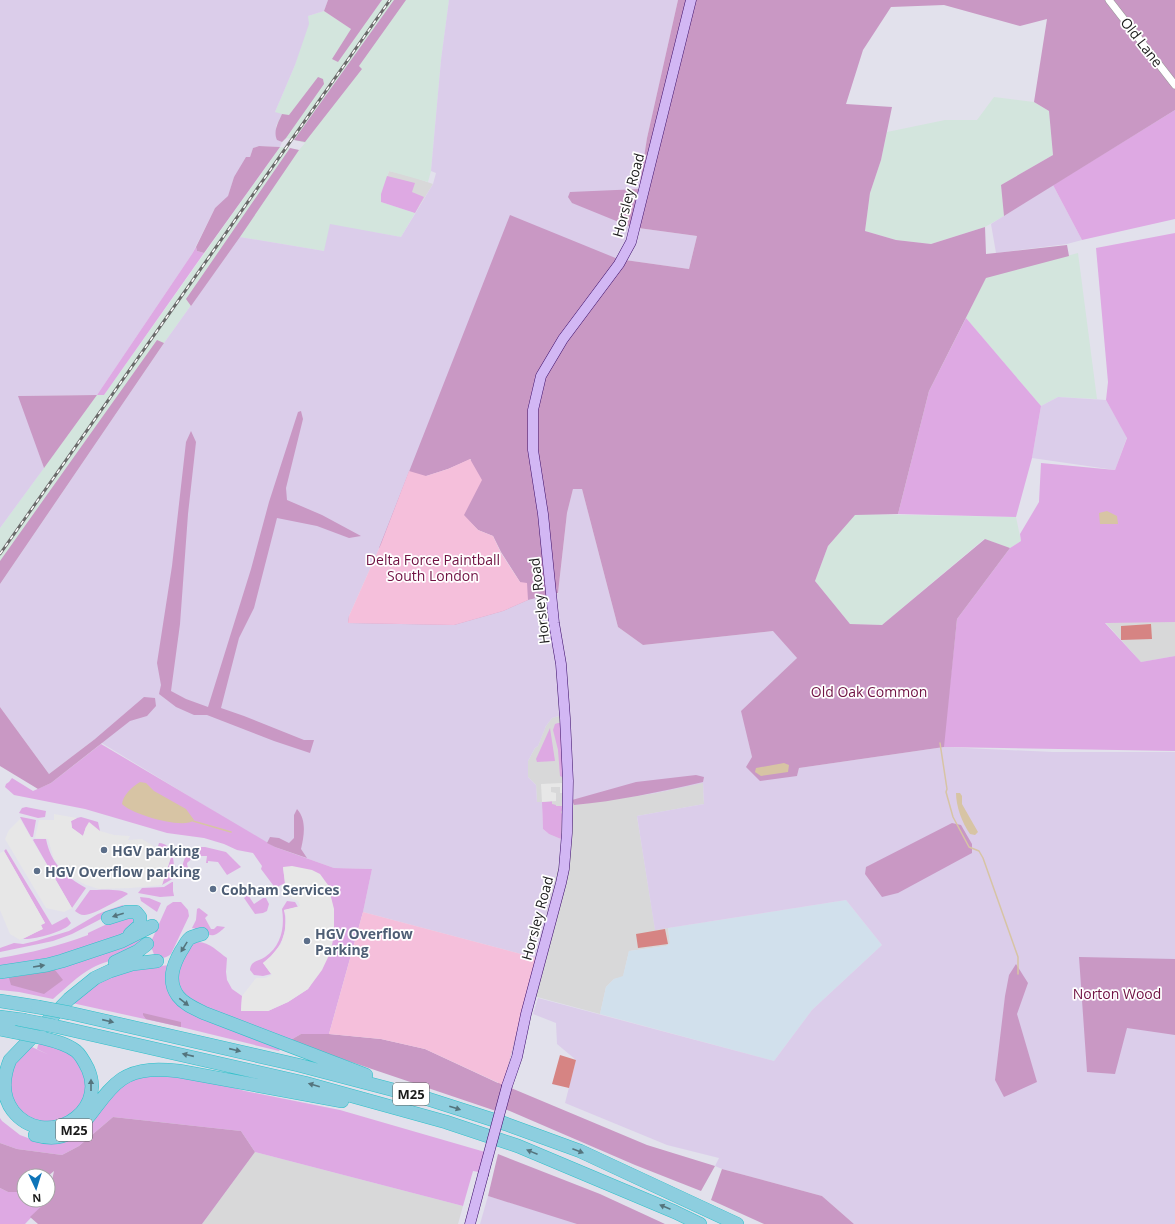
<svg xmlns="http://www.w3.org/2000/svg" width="1175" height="1224" font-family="'Open Sans',sans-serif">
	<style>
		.residential { fill: #d8d8d9 }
		.commercial { fill: #d1e0ec }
		.industrial { fill: #d3e5dd }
		.farmland { fill: #dbcdea }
		.grass { fill: #dea9e3 }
		.forest { fill: #c998c4; fill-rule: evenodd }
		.park { fill: #f5bfdb }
		.pitch { fill: #d68483 }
		.parking { fill: #e7e7e7 }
		.water { fill: #d7c4a4 }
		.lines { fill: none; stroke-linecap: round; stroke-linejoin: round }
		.stream { stroke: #d7c4a4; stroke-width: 1.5 }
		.street-casing { stroke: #959595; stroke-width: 8 }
		.secondary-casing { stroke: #3a0c68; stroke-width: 11 }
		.highway-casing { stroke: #2fc0c9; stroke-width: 14 }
		.street { stroke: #fff; stroke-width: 7 }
		.secondary { stroke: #d2b7f4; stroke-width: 10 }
		.highway { stroke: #8dcedf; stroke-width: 13 }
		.rail-casing { stroke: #696969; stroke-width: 3 }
		.rail { stroke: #fff; stroke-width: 1.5; stroke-dasharray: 4.5; stroke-linecap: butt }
		.secondary-bridge-casing { stroke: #3a0c68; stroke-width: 11; stroke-linecap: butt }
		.highway-bridge-casing { stroke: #2fc0c9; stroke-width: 14; stroke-linecap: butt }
		.secondary-bridge { stroke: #d2b7f4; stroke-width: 10 }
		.highway-bridge { stroke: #8dcedf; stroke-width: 13 }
		.oneway { fill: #54747d }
		.service-dot { fill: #5c6f8a; stroke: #fff; stroke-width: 1.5 }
		.labels { text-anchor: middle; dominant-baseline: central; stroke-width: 3.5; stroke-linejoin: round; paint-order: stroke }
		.shield { fill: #fff; stroke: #5f5f5f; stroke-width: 1 }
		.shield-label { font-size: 13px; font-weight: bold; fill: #1b1b1b }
		.street-label { font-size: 14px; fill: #1b1b1b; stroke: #fff }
		.park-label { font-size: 14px; fill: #701243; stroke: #fff }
		.service-label { font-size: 14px; font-weight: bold; fill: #4e5e75; stroke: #fff; text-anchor: start }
	</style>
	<rect width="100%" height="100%" fill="#e2e1ec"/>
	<path class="residential" d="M389,171L407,175L433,184L415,213L381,194Z
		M1105,622H1175V656L1141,662Z
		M569,715L574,805L656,793L703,782L704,804L637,816L655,929L668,928L670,944L666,946L629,951L623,977L614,979L606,987L600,1014L526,994L560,859L561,839L549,834L541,802H537L536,785L528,777V761L535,748L538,746L546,726L552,718L559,716Z
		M255,1152L463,1206L458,1224H202Z"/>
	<path class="commercial" d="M846,900L882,945L812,1010L774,1061L600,1014L606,987L614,979L623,976L629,951L666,946L670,943L668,928Z"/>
	<path class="industrial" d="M382,0H449L441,60L431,171L428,182L389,171L384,186L381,202L415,213L401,237L372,232L324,251L240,237L164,343L0,584V528L97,395H104L280,147L299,150L305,143L287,138L282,142L275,112L295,65L308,16L324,11L351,29L359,31Z
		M994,97L1034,102L1049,111L1053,155L1001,185L1004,216L985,227L931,244L896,240L865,231L870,193L881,160L887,132L945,120H977Z
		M1078,253L1097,399L1058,397L1041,406L966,318L986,277Z
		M855,514L1016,517L1021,541L1010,548L984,539L882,625L850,624L815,581L828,546Z"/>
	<path class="farmland" d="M0,0H328L324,11L308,16L309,24L295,65L275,112L282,114L276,126L277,140L282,142L280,147L259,146L253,148L250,157L234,177L228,197L215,208L192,254L97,395L19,396L44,468L0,528Z
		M449,0H678L647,138L639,189L631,227L697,236L689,269L618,259L381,544L349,616L348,623L454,625L503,611L528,600L558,594L567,513L573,489H582L618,627L643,645L774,631L797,658L742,711L752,757L797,776L799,768L944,747L1053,752H1175V1224H854L822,1196L722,1169L715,1166L719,1158L667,1145L565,1103L576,1060L557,1044L556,1023L533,1014L538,998L774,1061L812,1010L882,945L846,900L655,930L637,816L704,804L703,783L656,793L574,805L572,801L569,715L559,716L552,718L546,726L538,746L535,748L528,761V777L536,785L537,802H542L543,829L549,834L561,839L560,859L536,958L363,912L372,869L334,868L275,847L243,829L95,739L49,774L0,707V584L164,343L240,237L324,251L330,224L401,237L433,184L436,173L431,171L441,60Z
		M1053,185L1082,240L1067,244L996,253L991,224Z
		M1058,397L1106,400L1127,437L1115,470L1032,458L1041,406Z
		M488,1196L580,1224H480Z"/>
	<path class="grass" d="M1175,110V219L1082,240L1053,185Z
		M387,176L415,183L412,192L424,197L415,213L381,202V194Z
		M1175,233V622L1105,623L1141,662L1175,656V751L943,747L957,619L1010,548L1021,541L1020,534L1039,502L1041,463L1115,470L1127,438L1106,400L1108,382L1096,248Z
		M196,247L197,251L204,253L104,395H97L192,254Z
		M966,318L1041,406L1032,458L1016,517L898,514L929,391Z
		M558,723H560L563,769L562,777L560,776L558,750L553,730L555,724Z
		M550,728L555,761L537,762L536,759Z
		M101,744L275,847L334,868L372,869L363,912L329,1034H301L289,1041L200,1006L184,996L178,983V971L192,943C206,938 217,951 227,958L226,972L227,980L232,989L242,996L241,1011H268L288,1002L308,989L331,951L283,867L285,883L279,886L276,889L261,869L262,866L253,853L237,850L224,844L204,838L167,833L85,809L14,795L5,787L6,784L9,782L12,778L33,791L51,783Z
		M552,801V804L556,805V806H565L561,812L562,814L561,839L549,834L543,829L542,802Z
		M26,807L46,811L45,817L38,818L19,813L22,808Z
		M20,817H21L36,820L33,837H31Z
		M81,817L98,822L100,831L86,827L83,836L72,828L71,821L77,818Z
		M34,839H46C51,864 65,876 86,888L72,908L33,840Z
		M159,843C176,844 174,867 174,878L162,885L171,857L170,853H156Z
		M198,847H205L226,852L241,867L227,875L218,862L208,861V863H206L207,856H195L187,863C187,869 192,871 192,876L182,878C182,863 183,854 198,847Z
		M6,849L52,925L67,917L71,923C65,932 33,940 23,939L42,929L41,925L45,923L4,851Z
		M172,882H173V891L174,896L160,897L138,893L142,888L164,887Z
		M90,890C99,890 123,888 128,894C121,899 91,916 84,915C80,915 78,913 75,911Z
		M248,895L254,904L263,898H266L269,904L267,911L263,913L255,914L244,898Z
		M140,897L149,898L161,903L157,912L141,901Z
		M287,901L295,902L298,907L284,910C289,931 281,950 263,963L271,974L263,976L254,975L250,970C251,960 258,962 265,957C281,946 285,928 282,909Z
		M173,902H181L188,910L189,916L171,954C166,958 162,959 155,957L150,944L167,906Z
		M123,905L124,907L72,934L53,941L0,952V948L14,943L23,944L36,941L69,931L98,914L111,909Z
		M199,908L208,915L205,918L211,929H214L217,926L225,927C222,930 218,934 214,935C209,937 199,929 192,928L196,920L197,909Z
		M126,915L137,920L127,933L55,958L0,967V958C30,953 59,946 88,935V933Z
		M147,933C137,958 113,957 92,968C77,976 66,988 53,999L19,992L0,990V976Z
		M169,965L170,991L280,1049L279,1051L181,1027L72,1003L87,987L115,972Z
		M39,1042L62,1047L76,1057L85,1070L88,1091L70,1119L35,1124L10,1100L12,1066L28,1047H32L49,1055L37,1049Z
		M158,1072L212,1082L245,1091L340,1110L485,1152L479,1172L473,1171L463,1206L255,1152L241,1131L113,1117L79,1146L62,1155L17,1149L0,1143V1118L2,1121L20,1135L41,1143L65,1140L89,1126L105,1103L119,1086L139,1077Z
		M0,1188L8,1192H24V1200H47V1201L25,1224H0Z"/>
	<path class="forest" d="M328,0H382L338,62L332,59L351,29L324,11Z
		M394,0H406L359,66L362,69L305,142L294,140Z
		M678,0H1175V110L1004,216L1001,185L1053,155L1049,111L1034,102L1047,19L1020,26L944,5L891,7L863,50L846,104L892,107L881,160L870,193L865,231L896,240L931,244L985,227L986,254L1067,245L1069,256L986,278L929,391L898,514L855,515L828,546L815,581L850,624L882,625L985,539L1010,548L957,619L944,747L799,768L797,776L760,781L746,767L752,757L741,711L797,658L773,631L643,645L618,627L582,489H573L567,513L558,593L528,600L503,611L454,625L348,623L349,616L520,582L501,552L493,536L478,530L470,522L379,548L510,215L618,259L689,269L697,236L631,227L572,203L568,197L570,192L639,189L647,138ZM471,459L452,498L426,476L448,469Z
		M318,77L323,79L324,84L286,138L282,142L277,140C273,131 278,123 282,114L289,115Z
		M259,146L280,147L204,253L197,251L196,247L215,208L228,196L234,177L246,157H250L253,148Z
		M290,148L299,150L240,237L191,306L186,299Z
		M157,340L164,343L0,584V561Z
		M97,395L44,468L18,396Z
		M301,411L303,419L286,488L287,500L322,515L361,536L349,538L317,526L277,518L254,608L239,638L221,708L244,716L304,740H314L310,753L274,741L207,715H194L176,707L159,694L161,685L157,663L172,566L186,442L191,431L196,442L188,514L180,624L171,691L186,699L208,707L251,569L269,502L298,412Z
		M144,697L155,698L156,706L147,716L130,721L51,783L38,789L0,766V707L49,774L95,739Z
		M696,775L704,777L703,782C660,792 617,801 574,805L572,800L636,782Z
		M297,809C307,820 304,836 301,849L307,858L275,847L267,843L270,837L279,838L289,843L294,838V815Z
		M952,823L961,825L972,844V853L898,893L882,897L865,874L866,867Z
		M1079,957L1175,959V1035L1127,1028L1115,1074L1087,1072Z
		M1016,964L1028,983L1017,1014L1037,1082L1004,1097L995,1080L1005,996L1009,975Z
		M55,970L63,980L44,994L11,985L9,978Z
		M143,1013L181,1022V1027L146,1019L143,1015Z
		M520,1020L496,1111L289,1041L301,1034H329L381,1039L425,1049L498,1083Z
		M511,1088L647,1145L715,1166L701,1191L635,1165L505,1109Z
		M113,1117L241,1131L255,1152L202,1224H38L30,1217L48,1200L54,1171L48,1176H24L23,1192H8L0,1188V1143L17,1149L62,1155L79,1146Z
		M498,1154L600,1194L665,1224H577L488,1196Z
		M722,1169L822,1196L854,1224H764L711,1200Z"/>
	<path class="park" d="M470,459L482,480L464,515L478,530L493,536L501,553L520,582L527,583L528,600L503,611L454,625L348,623L349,616L381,544L409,471L426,476L448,469Z
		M363,912L536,958L503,1085L425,1049L381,1039L329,1034Z"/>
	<path class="pitch" d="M1151,624L1152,639L1121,640V626Z
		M665,929L668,944L638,948L636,934Z
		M560,1055L576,1060L569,1088L552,1084Z"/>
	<path class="parking" d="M562,783L564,793H560V787H551V792L556,793V801L542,802L541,784Z
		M54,814L77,818L71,821L72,828L83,836L86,827L89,822L100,831L114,835L130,836L128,840L142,839L157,848L156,853L170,852L171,857L162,885L131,888L99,889L86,885L64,873L54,859L48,839L35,838L39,820H54Z
		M20,819L72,908L64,912L46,908L5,839L9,830Z
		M4,851L45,923L41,925L43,929L20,940L10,934L0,910V853Z
		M292,866L312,870L320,874L328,885L334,909V934L331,951L322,970L308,989L288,1002L268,1011H241L242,996L256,978H265L272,975L263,963L271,956L281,944L285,931L286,916L284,910L300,906L298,901L290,898L285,883L283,867Z"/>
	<path class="water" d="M1107,511L1117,516L1118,524H1100L1099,513Z
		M784,763L789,765L788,772L761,776L755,772L756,768Z
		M140,782L146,783L154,791L186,809L194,820C184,830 131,814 122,804C123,795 132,787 140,782Z
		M956,793H960L962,796V804L978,832L975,835L970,834C962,823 956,806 956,793Z"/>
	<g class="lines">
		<path class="stream" d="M940,743L947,789L946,792L953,817L969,847L979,851L983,858L1018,957V974
			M193,821L231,832"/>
		<defs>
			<path id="street" d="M1109,0L1175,85"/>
			<path id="secondary" d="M507,1086L517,1057L526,1014L561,883L564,869L567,833L568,781L565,718L561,664L554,623L543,514L533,450V410L541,376L563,339L619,264L631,242L691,0
				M470,1224L483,1175"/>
			<path id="highway" d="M108,918L127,912H136L140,917V925L130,934
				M202,934C198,935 194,936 190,938C186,941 184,947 181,951C173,965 167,981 178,996C184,1004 194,1008 204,1013L366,1075
				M115,962L138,951L147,944
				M0,972L47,965L62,961L122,941L152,926
				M0,1001L38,1007
				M70,1013L298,1065L428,1099L506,1124L580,1151L737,1224
				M0,1017L23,1020
				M54,1026L305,1083L446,1122L518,1146L675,1212L700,1224
				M0,1029L14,1032
				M39,1037C51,1040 66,1043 76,1051C81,1055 85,1063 88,1069C108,1115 44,1150 13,1111C1,1095 3,1077 10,1060L69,999L95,978L110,971L132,964L157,961
				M35,1135C85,1149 91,1100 122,1079C139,1068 160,1069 179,1071L342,1101"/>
		</defs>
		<use href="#street" class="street-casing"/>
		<use href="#secondary" class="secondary-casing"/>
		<use href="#highway" class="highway-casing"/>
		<use href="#street" class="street"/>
		<use href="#secondary" class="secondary"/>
		<use href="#highway" class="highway"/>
		<defs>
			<path id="rail" d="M0,554L390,0"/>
		</defs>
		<use href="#rail" class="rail-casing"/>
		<use href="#rail" class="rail"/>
		<defs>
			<path id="secondary-bridge" d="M483,1175L507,1086"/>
			<path id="highway-bridge" d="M38,1007L70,1013
				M23,1020L54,1026
				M14,1032L39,1037"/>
		</defs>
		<use href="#secondary-bridge" class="secondary-bridge-casing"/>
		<use href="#highway-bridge" class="highway-bridge-casing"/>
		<use href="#secondary-bridge" class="secondary-bridge"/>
		<use href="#highway-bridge" class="highway-bridge"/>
	</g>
	<defs><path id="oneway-solid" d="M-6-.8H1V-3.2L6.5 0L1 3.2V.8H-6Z"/></defs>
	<g class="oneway">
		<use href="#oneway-solid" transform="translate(118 915) rotate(163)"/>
		<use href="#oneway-solid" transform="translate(184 947) rotate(122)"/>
		<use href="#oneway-solid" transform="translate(39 966) rotate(-9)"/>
		<use href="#oneway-solid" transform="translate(184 1002) rotate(38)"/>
		<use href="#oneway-solid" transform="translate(108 1021) rotate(13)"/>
		<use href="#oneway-solid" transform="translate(235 1050) rotate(13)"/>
		<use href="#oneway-solid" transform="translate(188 1055) rotate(-167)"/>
		<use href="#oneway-solid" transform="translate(91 1085) rotate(-90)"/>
		<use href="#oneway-solid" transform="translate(314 1085) rotate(-164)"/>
		<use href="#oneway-solid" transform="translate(455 1108) rotate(18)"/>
		<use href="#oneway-solid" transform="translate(578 1151) rotate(21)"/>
		<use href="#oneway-solid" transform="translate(532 1152) rotate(-158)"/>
		<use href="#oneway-solid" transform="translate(665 1207) rotate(-157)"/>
	</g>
	<g class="service-dot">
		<circle cx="104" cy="850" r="4"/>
		<circle cx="37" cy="871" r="4"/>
		<circle cx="213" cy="889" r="4"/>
		<circle cx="307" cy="941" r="4"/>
	</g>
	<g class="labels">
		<g class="shield">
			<rect x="393" y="1083" width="36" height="22" rx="3"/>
			<rect x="56" y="1119" width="36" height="22" rx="3"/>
		</g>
		<g class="shield-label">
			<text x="411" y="1094">M25</text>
			<text x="74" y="1130">M25</text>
		</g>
		<g class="street-label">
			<text transform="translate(1142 42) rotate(52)">Old Lane</text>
			<text transform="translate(628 195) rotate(-75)">Horsley Road</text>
			<text transform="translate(539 601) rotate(-97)">Horsley Road</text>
			<text transform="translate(537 918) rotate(-75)">Horsley Road</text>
		</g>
		<g class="park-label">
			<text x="433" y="559">Delta Force Paintball<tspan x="433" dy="16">South London</tspan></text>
			<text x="869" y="691">Old Oak Common</text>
			<text x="1117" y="993">Norton Wood</text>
		</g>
		<g class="service-label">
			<text x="112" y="850">HGV parking</text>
			<text x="45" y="871">HGV Overflow parking</text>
			<text x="221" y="889">Cobham Services</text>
			<text x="315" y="933">HGV Overflow<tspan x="315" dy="16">Parking</tspan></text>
		</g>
	</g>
	<g transform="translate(36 1188) rotate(176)"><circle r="19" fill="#ffffff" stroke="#a4a4a4"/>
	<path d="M0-3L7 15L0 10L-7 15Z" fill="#0e74b8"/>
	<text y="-6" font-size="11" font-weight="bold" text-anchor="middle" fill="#1b1b1b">N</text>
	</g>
</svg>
